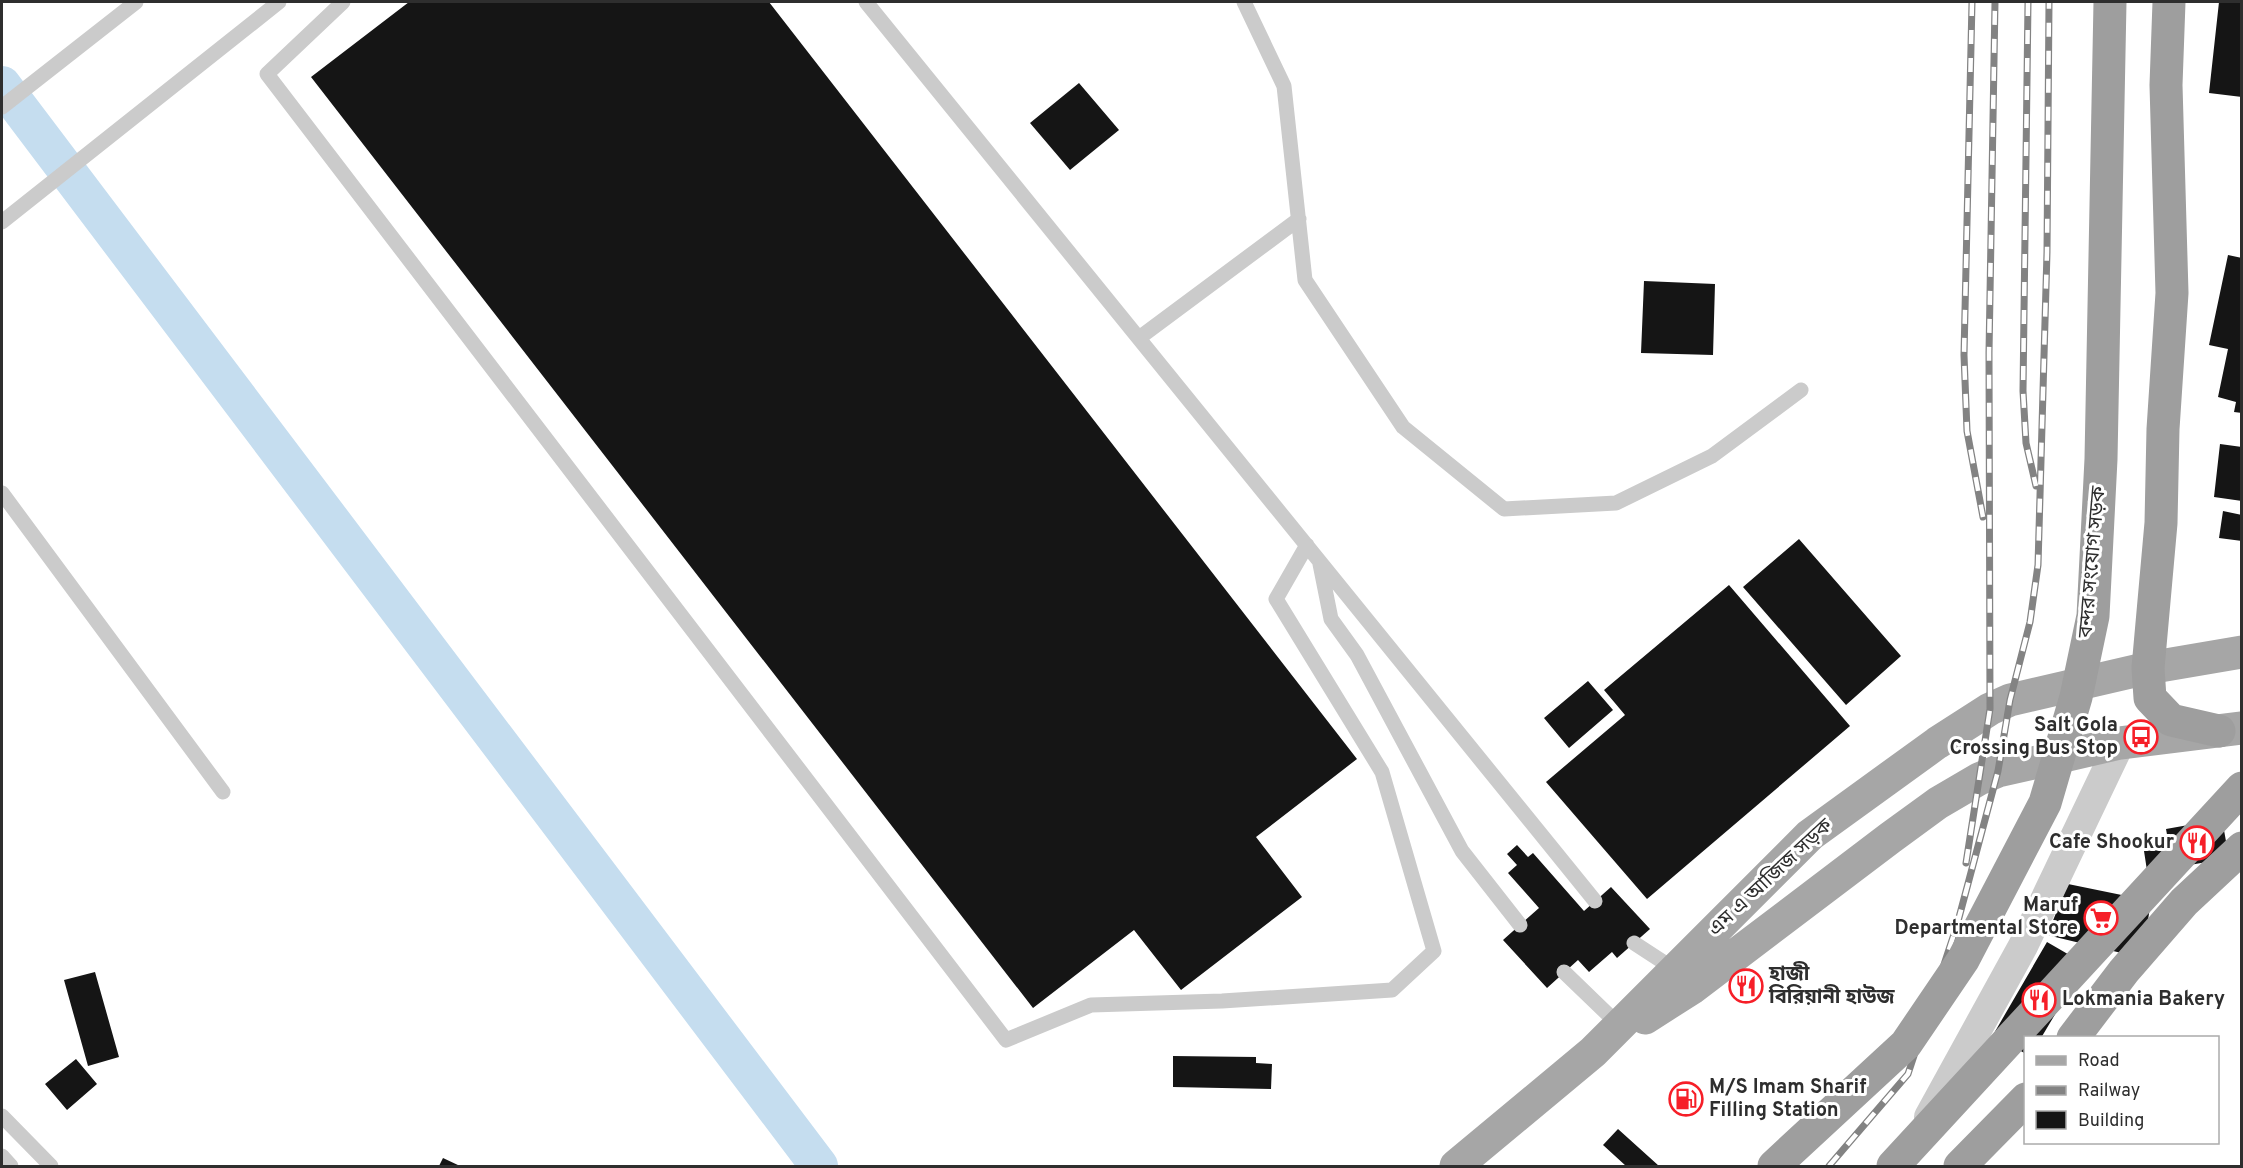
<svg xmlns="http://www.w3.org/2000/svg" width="2243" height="1168" font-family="Overpass,'Noto Sans Bengali',sans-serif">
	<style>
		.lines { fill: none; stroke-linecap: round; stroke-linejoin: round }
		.canal { stroke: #c5ddef; stroke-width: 38 }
		.building { fill: #151515 }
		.service { stroke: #cbcbcb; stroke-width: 15 }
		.minor { stroke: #cbcbcb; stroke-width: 30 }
		.primary { stroke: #a6a6a6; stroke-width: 33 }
		.trunk { stroke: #9e9e9e; stroke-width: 33 }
		.rail-casing { stroke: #838383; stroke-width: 7 }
		.rail { stroke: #fff; stroke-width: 4.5; stroke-dasharray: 14; stroke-linecap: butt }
		.trunk-bridge { stroke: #9e9e9e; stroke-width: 33 }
		.labels { text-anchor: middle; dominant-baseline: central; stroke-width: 6; stroke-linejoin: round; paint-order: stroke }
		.street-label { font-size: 20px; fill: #2e2e2e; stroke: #fff }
		.poi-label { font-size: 20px; font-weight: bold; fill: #2e2e2e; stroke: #fff; text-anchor: end }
	</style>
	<rect width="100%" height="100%" fill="#fff"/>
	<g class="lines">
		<path class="canal" d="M2,85L819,1166"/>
	</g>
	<path class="building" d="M409,2H769L1357,759L1256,837L1302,897L1181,990L1134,930L1033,1008L311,77Z
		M2219,2H2242V97L2209,93Z
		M1079,83L1119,130L1070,170L1030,123Z
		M2228,255L2242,258V413L2234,412L2236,402L2218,397L2228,349L2209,345Z
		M1644,281L1715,284L1713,355L1641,353Z
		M2220,444L2242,447V501L2214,497Z
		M2223,511L2242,515V541L2219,538Z
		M1799,539L1901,656L1846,705L1743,587Z
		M1729,585L1850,726L1647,899L1546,782L1625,715L1604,690Z
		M1588,681L1613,710L1569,748L1544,718Z
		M2222,819L2229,858L2173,868L2166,829Z
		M1517,845L1528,857L1533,853L1584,911L1611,887L1650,929L1617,958L1612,952L1589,972L1578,960L1547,988L1503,940L1539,908L1508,873L1517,865L1507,854Z
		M2162,848L2168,887L2150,890L2144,851Z
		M2068,884L2151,901L2142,958L2047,935Z
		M2047,942L2085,964L2041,1038H2026V1054L1993,1035Z
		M95,972L119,1057L88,1066L64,980Z
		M1173,1056L1256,1057V1063L1272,1064L1271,1089L1173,1087Z
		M76,1059L97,1084L67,1110L45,1084Z
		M1618,1129L1659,1166H1626L1603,1145Z
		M443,1158L460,1166H439Z"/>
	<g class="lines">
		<path class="service" d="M343,2L267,74L1006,1040L1091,1005L1222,1001L1392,990L1434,951L1382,772L1276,599L1307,545
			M866,2L1595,901
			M1244,2L1284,86L1305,280L1403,427L1504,509L1616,503L1712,456L1801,390
			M2,107L136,2
			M2,222L279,2
			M1139,338L1299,219
			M2,493L223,792
			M1320,564L1331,619L1357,655L1462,851L1520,925
			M1634,943L1677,971
			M1564,972L1621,1027
			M2,1116L51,1166
			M2,1156L11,1166"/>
		<path class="minor" d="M1929,1117L2023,946L2120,743"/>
		<path class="primary" d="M1645,1018L1692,988L1890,838L1938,803L1979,779L1998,771L2120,743L2242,728
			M1456,1166L1593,1052L1810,835L1937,743L1990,709L2010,700L2148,668L2242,652"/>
		<path class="trunk" d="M2169,2L2166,85L2172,293L2163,429L2161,523L2148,668L2150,698L2171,720L2219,731
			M2073,1038L2124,971L2184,902L2242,848
			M1960,1166L2026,1099"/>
		<defs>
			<path id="rail" d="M1972,2L1964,355L1967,431L1983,517
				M2028,2L2023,391L2026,443L2036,486
				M1966,863L1990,709L1989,353L1995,2
				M1829,1166L1908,1074L1957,925L1998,771L2010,700L2030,622L2038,565L2047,252L2049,2"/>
		</defs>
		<use href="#rail" class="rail-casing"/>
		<use href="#rail" class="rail"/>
		<path class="trunk-bridge" d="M1774,1166L1906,1044L1963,960L2045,803L2076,697L2093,616L2101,459L2110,2
			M1893,1166L2242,788"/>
	</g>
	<defs>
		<symbol id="bus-ring" viewBox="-11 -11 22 22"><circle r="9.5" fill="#fff" stroke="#f61f28" stroke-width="1.5"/><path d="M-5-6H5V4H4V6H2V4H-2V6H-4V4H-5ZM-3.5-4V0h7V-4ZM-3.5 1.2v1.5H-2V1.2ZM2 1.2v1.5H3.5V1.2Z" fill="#f61f28"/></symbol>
		<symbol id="restaurant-ring" viewBox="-11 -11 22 22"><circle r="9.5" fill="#fff" stroke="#f61f28" stroke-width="1.5"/><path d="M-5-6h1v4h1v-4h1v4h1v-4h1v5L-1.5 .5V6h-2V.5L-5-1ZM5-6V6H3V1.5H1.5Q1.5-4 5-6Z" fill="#f61f28"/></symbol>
		<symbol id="supermarket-ring" viewBox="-11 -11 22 22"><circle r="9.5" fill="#fff" stroke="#f61f28" stroke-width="1.5"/><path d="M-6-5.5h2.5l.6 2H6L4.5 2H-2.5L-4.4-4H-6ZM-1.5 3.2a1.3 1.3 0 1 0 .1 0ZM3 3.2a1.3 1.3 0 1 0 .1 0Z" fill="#f61f28"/></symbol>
		<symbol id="fuel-ring" viewBox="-11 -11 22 22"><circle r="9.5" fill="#fff" stroke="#f61f28" stroke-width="1.5"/><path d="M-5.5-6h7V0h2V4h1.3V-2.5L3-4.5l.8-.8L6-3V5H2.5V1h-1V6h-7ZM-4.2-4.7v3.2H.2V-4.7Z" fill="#f61f28"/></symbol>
	</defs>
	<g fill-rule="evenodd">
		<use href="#bus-ring" x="2122" y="718" width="38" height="38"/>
		<use href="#restaurant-ring" x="2178" y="824" width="38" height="38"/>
		<use href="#supermarket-ring" x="2082" y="899" width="38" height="38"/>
		<use href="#restaurant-ring" x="1727" y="967" width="38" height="38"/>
		<use href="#restaurant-ring" x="2020" y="981" width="38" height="38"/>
		<use href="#fuel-ring" x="1667" y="1080" width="38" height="38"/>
	</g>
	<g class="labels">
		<g class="street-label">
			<text transform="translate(2093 562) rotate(-85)">বন্দর সংযোগ সড়ক</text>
			<text transform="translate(1771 878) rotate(-43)">এম এ আজিজ সড়ক</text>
		</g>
		<g class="poi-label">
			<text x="2118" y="726">Salt Gola<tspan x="2118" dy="23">Crossing Bus Stop</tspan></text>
			<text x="2174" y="843">Cafe Shookur</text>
			<text x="2078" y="906">Maruf<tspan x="2078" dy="23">Departmental Store</tspan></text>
			<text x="1769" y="975" text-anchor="start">হাজী<tspan x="1769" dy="23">বিরিয়ানী হাউজ</tspan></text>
			<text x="2062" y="1000" text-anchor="start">Lokmania Bakery</text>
			<text x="1709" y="1088" text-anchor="start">M/S Imam Sharif<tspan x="1709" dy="23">Filling Station</tspan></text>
		</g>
	</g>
	<rect width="2243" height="1168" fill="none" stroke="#2e2e2e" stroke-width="6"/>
	<rect x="2024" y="1036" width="195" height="108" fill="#ffffff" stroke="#ababab" stroke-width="1.5"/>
	<rect x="2036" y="1056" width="30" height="9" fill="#a6a6a6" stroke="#ababab" stroke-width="1.5"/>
	<text x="2078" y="1066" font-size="18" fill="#2e2e2e">Road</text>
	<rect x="2036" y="1086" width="30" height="9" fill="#838383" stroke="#ababab" stroke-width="1.5"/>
	<text x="2078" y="1096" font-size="18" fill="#2e2e2e">Railway</text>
	<rect x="2036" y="1111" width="30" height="18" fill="#151515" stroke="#ababab" stroke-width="1.5"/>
	<text x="2078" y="1126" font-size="18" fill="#2e2e2e">Building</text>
</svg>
